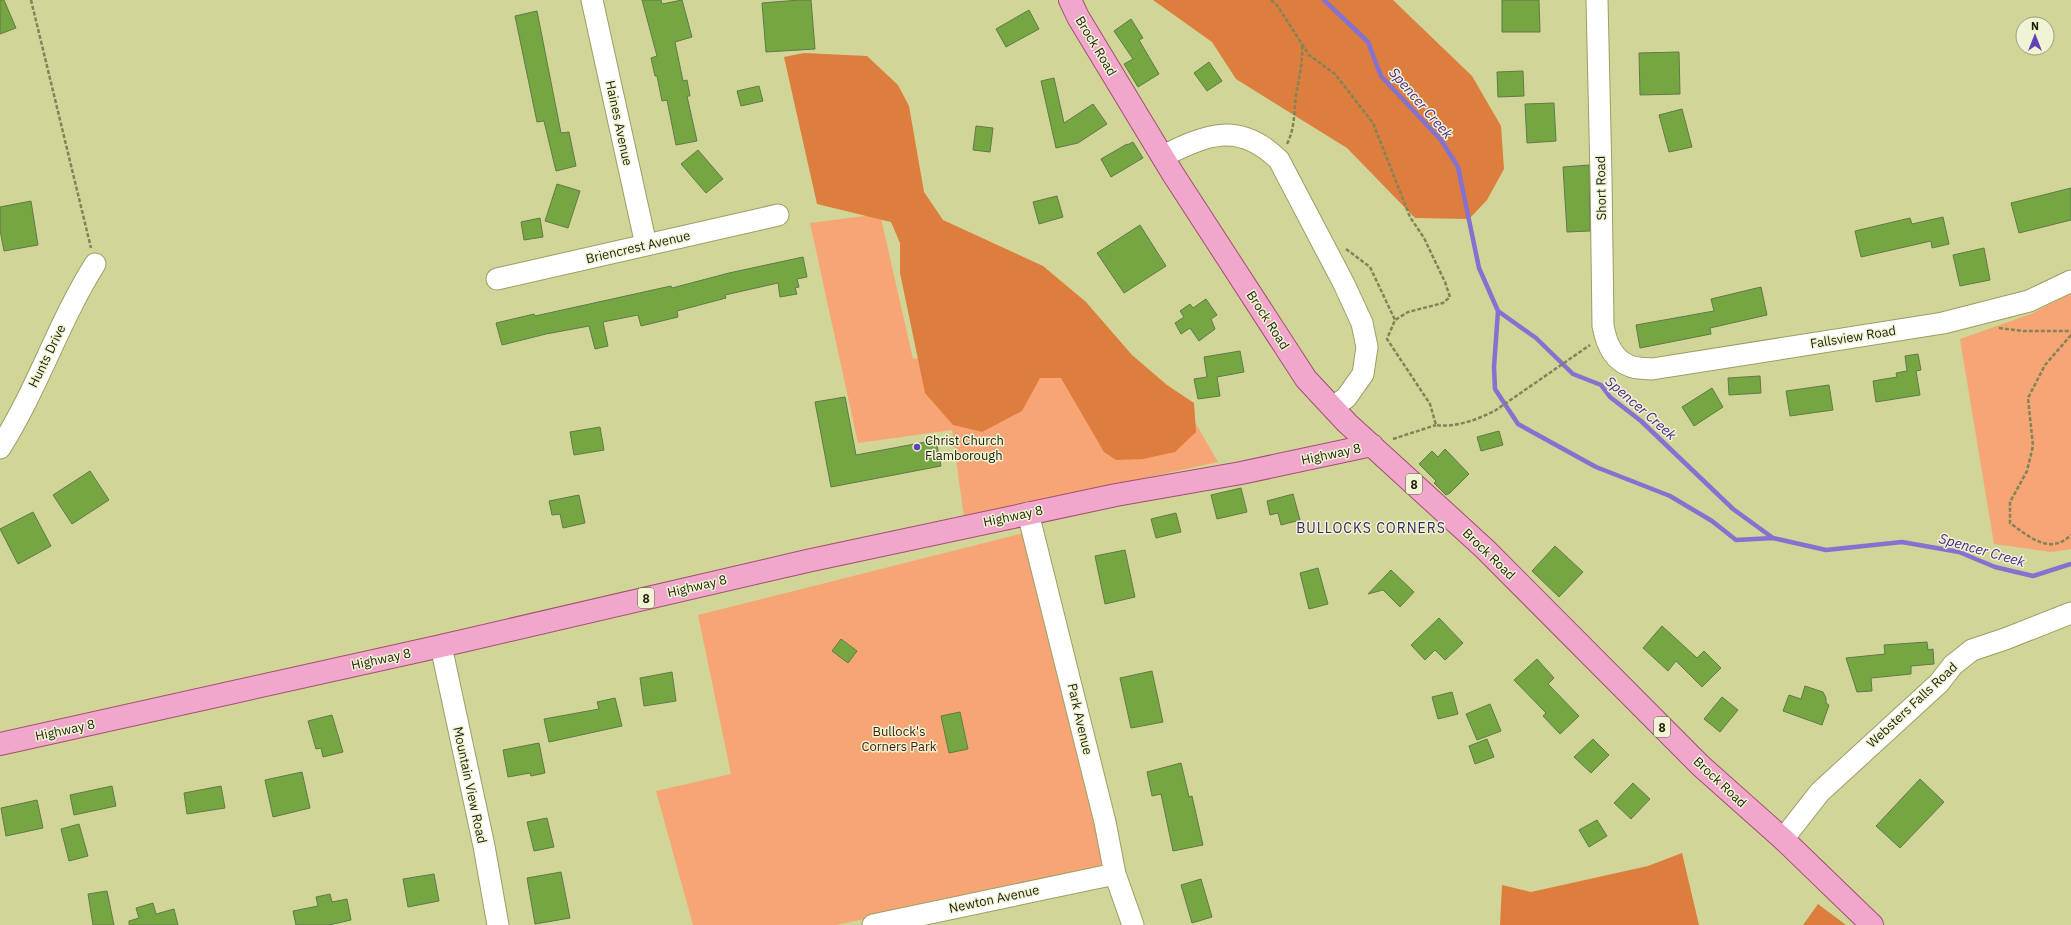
<svg xmlns="http://www.w3.org/2000/svg" width="2071" height="925" font-family="'IBM Plex Sans',sans-serif">
	<style>
		.green { fill: #f7a574 }
		.forest { fill: #dd7d3e }
		.lines { fill: none; stroke-linecap: round; stroke-linejoin: round }
		.stream { stroke: #8471d0; stroke-width: 4.5 }
		.building { fill: #76a642; stroke: #607a48 }
		.minor-casing { stroke: #9c9f65; stroke-width: 23 }
		.major-casing { stroke: #a15071; stroke-width: 24 }
		.path { stroke: #818458; stroke-width: 2.5; stroke-dasharray: 4 2; stroke-linecap: butt }
		.minor { stroke: #fff; stroke-width: 21 }
		.major { stroke: #f1a6cb; stroke-width: 22 }
		.poi-dot { fill: #6240b8; stroke: #f1f3d5; stroke-width: 1.5 }
		.labels { text-anchor: middle; dominant-baseline: central; stroke-width: 3; stroke-linejoin: round; paint-order: stroke }
		.shield { fill: #f1f3d5; stroke: #5e5f46; stroke-width: 1 }
		.shield-label { font-size: 12px; font-weight: bold; fill: #1f2008 }
		.street-label { font-size: 13px; fill: #1f2008; stroke: #f1f3d5 }
		.poi-label { font-size: 13px; fill: #1f2008; stroke: #f1f3d5; text-anchor: start }
		.park-label { font-size: 13px; fill: #472107; stroke: #f1f3d5 }
		.water-label { font-size: 14px; font-style: italic; fill: #451e90; stroke: #f1f3d5 }
		.neighbourhood-label { font-size: 14px; letter-spacing: 1px; fill: #372964; stroke: #f1f3d5 }
	</style>
	<rect width="100%" height="100%" fill="#d1d598"/>
	<path class="green" d="M880,214L913,359L1108,335L1185,405L1218,462L964,517L952,430L858,443L810,223Z
		M2071,293V549L2051,552L1994,544L1960,339L2031,314Z
		M1028,532L1107,868L836,925H693L656,791L731,774L698,615Z"/>
	<path class="forest" d="M1153,0H1393L1472,76L1501,126L1504,169L1487,200L1469,219L1415,218L1347,148L1236,79L1212,42Z
		M804,53L867,56L898,85L909,106L924,192L943,220L1043,266L1086,302L1132,355L1167,385L1194,403L1196,432L1175,452L1143,459L1116,460L1104,452L1061,378H1040L1022,411L982,432L953,425L925,393L900,273V243L891,222L817,204L784,57Z
		M1682,853L1699,925H1500L1502,885L1531,892L1648,866Z
		M1818,904L1846,925H1803Z"/>
	<g class="lines">
		<path class="stream" d="M1324,0L1368,42L1381,76L1441,140L1458,167L1479,268L1498,311L1536,338L1573,374L1601,385L1610,397L1641,421L1733,509L1773,538L1826,550L1902,542L1959,552L1995,567L2033,576L2071,564
			M1498,311L1494,367L1495,389L1518,424L1596,467L1670,496L1712,521L1736,540L1773,538"/>
	</g>
	<path class="building" d="M0,0H4L16,28L0,34Z
		M642,0H661L662,4L682,0L692,37L675,42L683,81L687,80L690,96H687L697,141L676,145L667,100L662,101L657,76H655L651,58L657,56Z
		M799,0H811L815,49L766,52L762,3Z
		M1502,0H1539L1540,32H1502Z
		M1029,10L1039,29L1006,47L996,29Z
		M537,11L561,133L569,132L576,166L556,171L544,121L537,122L515,16Z
		M1131,19L1143,38L1139,40L1159,74L1138,87L1124,64L1133,59L1114,31Z
		M1679,52L1680,94L1640,95L1639,53Z
		M1209,62L1222,81L1207,91L1194,73Z
		M1523,71L1524,96L1498,97L1497,72Z
		M1054,78L1064,123L1093,104L1107,124L1078,143L1056,148L1041,81Z
		M759,86L763,101L741,106L737,91Z
		M1554,103L1556,141L1527,143L1525,104Z
		M1682,109L1692,147L1669,152L1659,115Z
		M976,126L993,128L990,152L973,150Z
		M1133,142L1143,158L1111,177L1101,159L1127,144V145Z
		M698,150L723,179L706,193L681,164Z
		M1589,165L1590,231L1567,232L1563,167Z
		M557,184L580,191L568,228L545,221Z
		M2071,188V220L2019,233L2011,203Z
		M1057,196L1063,217L1039,224L1033,202Z
		M31,201L38,245L4,251L0,230V207Z
		M1943,217L1949,244L1932,248L1931,241L1861,257L1855,231L1910,218L1912,224Z
		M540,218L543,237L524,240L521,222Z
		M1140,225L1166,266L1124,293L1097,253Z
		M1984,248L1990,280L1960,286L1953,255Z
		M803,257L807,277L797,279L799,287L795,288L797,294L780,297L778,283L725,295L726,298L677,311L678,317L641,326L638,315L603,322L608,346L595,349L589,326L546,334L502,345L496,323L534,314L535,316L671,286L672,288L729,273Z
		M1761,287L1767,315L1710,328L1711,334L1640,348L1636,325L1714,311L1711,299Z
		M1206,299L1217,315L1211,319L1215,329L1199,341L1190,328L1181,334L1175,323L1184,317L1180,311L1190,304L1193,308Z
		M1240,351L1244,372L1217,377L1220,396L1198,399L1194,379L1207,377L1204,357Z
		M1918,354L1921,370L1916,371L1920,395L1876,402L1873,381L1897,377L1896,373L1907,371L1905,356Z
		M1760,376L1761,393L1729,395L1728,378Z
		M1829,385L1833,410L1790,416L1786,391Z
		M1712,388L1723,407L1694,426L1682,407Z
		M845,397L856,455L936,440L941,466L831,487L815,402Z
		M600,427L604,450L574,455L570,432Z
		M1499,431L1503,445L1481,451L1477,437Z
		M1445,449L1469,474L1450,493L1446,495L1434,483L1436,481L1419,464L1432,451L1438,457Z
		M90,471L109,500L72,524L53,495Z
		M1241,488L1247,512L1217,519L1211,495Z
		M1293,494L1300,520L1281,525L1278,513L1270,515L1267,501Z
		M579,495L585,523L563,528L560,514L552,515L549,501Z
		M33,512L51,546L18,564L0,529Z
		M1176,513L1181,532L1156,538L1151,519Z
		M1555,546L1583,572L1559,597L1532,571Z
		M1125,550L1135,597L1105,604L1095,556Z
		M1318,568L1328,604L1309,609L1300,573Z
		M1391,570L1414,592L1400,607L1383,590L1368,594Z
		M1439,618L1463,643L1445,660L1435,650L1425,660L1411,645Z
		M1662,626L1697,658L1704,651L1721,668L1702,687L1676,661L1668,671L1643,648Z
		M841,639L857,651L848,663L832,651Z
		M1927,642L1928,650L1933,649L1934,664L1911,666V674L1871,678L1872,691L1857,692L1846,658L1885,654L1884,645Z
		M1537,659L1554,678L1548,684L1579,716L1560,734L1543,716L1546,713L1514,680Z
		M1152,671L1163,722L1131,728L1120,678Z
		M672,672L676,701L644,706L640,678Z
		M1805,686L1823,692L1826,698V703L1829,705L1822,725L1783,711L1789,695L1801,699Z
		M1452,692L1458,714L1438,719L1432,697Z
		M1722,697L1738,710L1720,732L1704,719Z
		M615,698L622,726L549,742L544,719L599,709L597,702Z
		M1490,704L1501,731L1477,740L1466,714Z
		M960,712L968,749L949,753L941,716Z
		M332,715L343,752L323,757L321,748L316,749L308,721Z
		M1487,739L1494,757L1475,764L1469,746Z
		M1593,739L1609,755L1591,773L1574,757Z
		M539,743L545,773L531,776L530,773L508,777L503,750Z
		M1181,763L1189,797L1192,796L1203,845L1173,851L1161,794L1152,796L1147,772Z
		M302,772L310,808L273,817L265,780Z
		M1920,779L1944,802L1900,848L1876,826Z
		M1633,783L1650,799L1631,819L1614,803Z
		M112,786L116,806L74,815L70,795Z
		M221,786L225,808L187,814L184,793Z
		M37,800L43,828L6,836L1,808Z
		M547,818L554,847L534,851L527,822Z
		M1597,820L1607,836L1589,847L1579,830Z
		M79,824L88,856L69,861L61,829Z
		M561,872L570,918L535,924L527,878Z
		M434,874L439,901L408,907L403,879Z
		M1201,879L1212,917L1192,923L1181,885Z
		M107,891L114,925H93L88,894Z
		M330,894L332,902L347,899L351,920L329,925H296L293,911L318,906L316,897Z
		M153,903L156,914L174,909L178,925H129V921L139,918L136,908Z"/>
	<g class="lines">
		<defs>
			<path id="minor" d="M592,0L646,245
				M1597,0L1601,176L1603,326C1606,342 1613,360 1630,366C1636,369 1645,368 1652,369L1943,323L2029,301L2071,281
				M1163,156C1208,134 1239,121 1279,160L1344,284L1362,323L1367,347L1363,374L1346,398L1332,407
				M497,279L778,215
				M0,448C37,390 58,323 95,264
				M1028,513L1105,822L1115,874L1133,925
				M441,646L484,846L498,925
				M1783,839L1820,792L1939,683L1953,665L1972,650L2005,639L2071,613
				M873,925L1115,874"/>
			<path id="major" d="M1070,0L1078,17L1173,174L1306,379L1347,423L1485,549L1701,766L1783,839L1872,925
				M0,744L441,646L807,561L1116,495L1241,473L1372,445"/>
		</defs>
		<use href="#minor" class="minor-casing"/>
		<use href="#major" class="major-casing"/>
		<path class="path" d="M31,0L91,248
			M1271,0L1277,5L1309,55L1335,74L1373,123L1410,217L1424,238L1445,282L1450,297L1443,303L1408,312L1395,320
			M1287,144C1295,128 1294,112 1296,95C1299,78 1303,62 1302,45
			M1346,249L1370,267L1395,320L1387,339L1430,404L1436,425C1456,428 1479,419 1496,410L1590,345
			M1999,328L2023,331H2071
			M2071,335L2045,365L2028,398L2033,446L2027,471L2010,502V523C2028,536 2050,556 2071,535
			M1393,439L1436,425"/>
		<use href="#minor" class="minor"/>
		<use href="#major" class="major"/>
	</g>
	<circle class="poi-dot" cx="917" cy="447" r="4"/>
	<g class="labels">
		<g class="shield">
			<rect x="1406" y="474" width="16" height="20" rx="3"/>
			<rect x="638" y="588" width="16" height="20" rx="3"/>
			<rect x="1654" y="717" width="16" height="20" rx="3"/>
		</g>
		<g class="shield-label">
			<text x="1414" y="484">8</text>
			<text x="646" y="598">8</text>
			<text x="1662" y="727">8</text>
		</g>
		<g class="street-label">
			<text transform="translate(1096 46) rotate(59)">Brock Road</text>
			<text transform="translate(619 123) rotate(78)">Haines Avenue</text>
			<text transform="translate(1601 188) rotate(-91)">Short Road</text>
			<text transform="translate(638 247) rotate(-13)">Briencrest Avenue</text>
			<text transform="translate(1268 320) rotate(57)">Brock Road</text>
			<text transform="translate(1853 337) rotate(-9)">Fallsview Road</text>
			<text transform="translate(47 356) rotate(-64)">Hunts Drive</text>
			<text transform="translate(1331 454) rotate(-12)">Highway 8</text>
			<text transform="translate(1013 516) rotate(-12)">Highway 8</text>
			<text transform="translate(1489 554) rotate(44)">Brock Road</text>
			<text transform="translate(697 586) rotate(-13)">Highway 8</text>
			<text transform="translate(381 659) rotate(-12)">Highway 8</text>
			<text transform="translate(1912 705) rotate(-43)">Websters Falls Road</text>
			<text transform="translate(1080 719) rotate(77)">Park Avenue</text>
			<text transform="translate(65 730) rotate(-12)">Highway 8</text>
			<text transform="translate(1720 782) rotate(43)">Brock Road</text>
			<text transform="translate(470 785) rotate(78)">Mountain View Road</text>
			<text transform="translate(994 899) rotate(-12)">Newton Avenue</text>
		</g>
		<g class="poi-label">
			<text x="925" y="440">Christ Church<tspan x="925" dy="15">Flamborough</tspan></text>
		</g>
		<g class="park-label">
			<text x="899" y="731">Bullock's<tspan x="899" dy="15">Corners Park</tspan></text>
		</g>
		<g class="water-label">
			<text transform="translate(1421 103) rotate(49)">Spencer Creek</text>
			<text transform="translate(1641 408) rotate(41)">Spencer Creek</text>
			<text transform="translate(1982 550) rotate(16)">Spencer Creek</text>
		</g>
		<g class="neighbourhood-label">
			<text x="1371" y="528">BULLOCKS CORNERS</text>
		</g>
	</g>
	<g transform="translate(2035 36)"><circle r="19" fill="#f1f3d5" stroke="#9d9f83"/>
	<path d="M0-3L7 15L0 10L-7 15Z" fill="#6240b8"/>
	<text y="-6" font-size="11" font-weight="bold" text-anchor="middle" fill="#1f2008">N</text>
	</g>
</svg>
